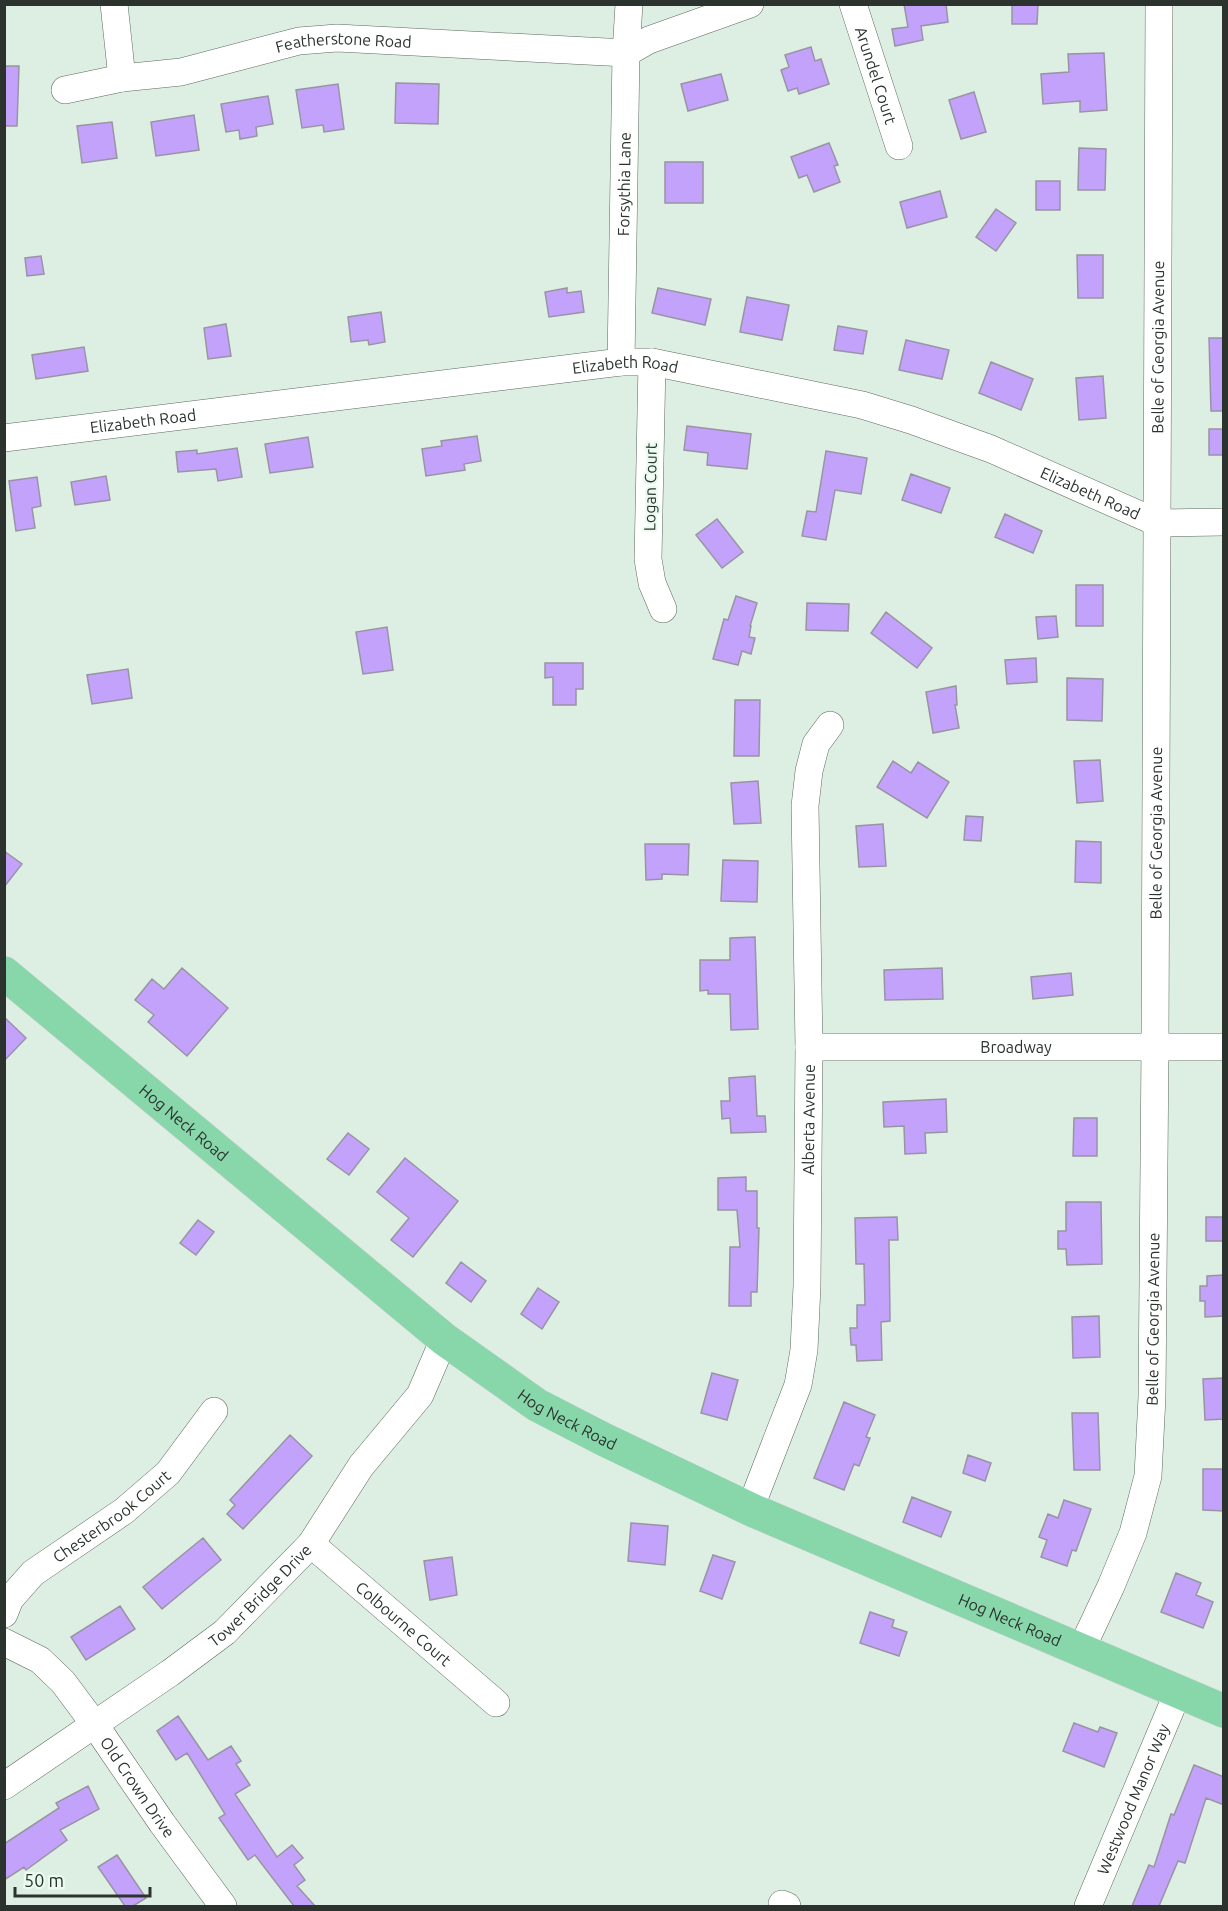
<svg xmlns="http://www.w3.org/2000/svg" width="1228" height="1911" font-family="Ubuntu,sans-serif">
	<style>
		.building { fill: #c3a2fb; stroke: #9994a4; stroke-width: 1.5 }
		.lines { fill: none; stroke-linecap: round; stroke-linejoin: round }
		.minor-casing { stroke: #5b6a5f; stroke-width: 28 }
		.major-casing { stroke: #cccecd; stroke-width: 34 }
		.minor { stroke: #fff; stroke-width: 27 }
		.major { stroke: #87d7aa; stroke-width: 33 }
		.labels { text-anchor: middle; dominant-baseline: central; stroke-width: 4.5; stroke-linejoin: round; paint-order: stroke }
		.street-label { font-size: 16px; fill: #2c332e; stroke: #eafcef }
	</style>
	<rect width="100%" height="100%" fill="#ddeee2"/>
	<path class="building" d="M904,4H946L948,22L921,26L923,40L895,46L892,29L908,27Z
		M1012,4H1038L1037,24H1012Z
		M811,47L815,61L821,59L829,84L799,94L797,88L788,91L781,70L789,67L785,55Z
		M1104,53L1107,110L1080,112V101L1043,104L1041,74L1069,72L1068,54Z
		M4,66H19L17,126H4Z
		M721,74L728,100L688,111L681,84Z
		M396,83L439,84L438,124L395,123Z
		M338,84L344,129L324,132L323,125L302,128L296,90Z
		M974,92L986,132L961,139L949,100Z
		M268,96L273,124L256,127L257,136L240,139L239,130L226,132L221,104Z
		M194,115L199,150L156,156L151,122Z
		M112,122L117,158L82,163L77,126Z
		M829,143L838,165L834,166L840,182L814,192L807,175L799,178L791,157Z
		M1079,148L1106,149L1105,190H1078Z
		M665,162H703V203H665Z
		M1036,181H1060V210H1036Z
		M940,191L947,217L907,228L900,202Z
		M996,209L1016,223L996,251L976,237Z
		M1077,255H1103V298H1078Z
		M41,256L44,274L27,276L25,258Z
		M567,288V293L581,291L584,312L549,317L545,292Z
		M658,288L711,299L705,325L652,313Z
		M747,297L789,305L782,340L740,332Z
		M381,312L385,342L369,345L368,340L351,342L348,317Z
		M226,324L231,356L208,359L204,328Z
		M838,326L867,331L863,354L834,350Z
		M1209,338H1224V411H1211Z
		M906,340L949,350L942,379L899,370Z
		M84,347L88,371L36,379L32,355Z
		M991,362L1033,379L1021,410L979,393Z
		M1103,376L1106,418L1079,420L1076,378Z
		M687,426L751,434L747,469L707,465L708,453L684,450Z
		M1209,429H1224V455H1209Z
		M477,436L481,461L464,464L465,470L426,476L422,449L442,446L441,441Z
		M308,437L313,467L270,473L265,444Z
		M237,448L242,477L218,481L216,469L178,472L176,452L197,450V454Z
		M826,451L867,458L861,494L835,490L826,540L802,536L807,511L816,512Z
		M911,474L950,488L941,513L902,500Z
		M106,476L110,500L75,505L71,482Z
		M37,477L41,506L32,508L35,528L16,531L9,481Z
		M1005,514L1042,531L1033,553L995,537Z
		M717,519L743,552L722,568L696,535Z
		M1076,585H1103V626H1076Z
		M736,596L757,603L750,626H751L749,637L755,638L751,654L742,651L738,665L713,659L724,619L728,620Z
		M807,603L849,604L848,631L806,630Z
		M886,612L932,648L917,668L871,633Z
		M1056,616L1058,637L1038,639L1036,617Z
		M387,627L393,670L363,674L356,632Z
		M1036,658L1037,682L1007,684L1005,660Z
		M545,663H583V689H576V705H553V677L545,678Z
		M128,669L132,698L92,704L87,675Z
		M1067,678L1103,679L1102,721L1067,720Z
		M956,686L957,705H955L959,728L933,733L926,692Z
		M735,700H760L759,756H734Z
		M1100,760L1103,801L1077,803L1074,761Z
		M893,761L911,773L918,762L949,782L927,818L877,787Z
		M758,781L761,823L734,824L731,783Z
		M966,816L983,817L981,841L964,840Z
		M883,824L886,866L859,867L856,826Z
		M1076,841L1101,842V883L1075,882Z
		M645,844H689L688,875L662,874V879L646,880Z
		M4,851L22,864L4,887Z
		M723,860L758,861L757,902L721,901Z
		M755,937L758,1029L731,1030L730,994H708V990L700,991V960H730V938Z
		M182,968L228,1008L187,1056L148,1022L154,1015L135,1000L152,979L164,989Z
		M942,968L943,999L885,1000L884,970Z
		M1071,973L1073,995L1033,999L1031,977Z
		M4,1017L26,1038L4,1061Z
		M755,1076L757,1116H765L766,1132L731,1133L730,1118L722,1119L721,1101H730L729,1078Z
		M946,1099L947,1132L925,1133L926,1153L905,1154L904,1126L884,1127L883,1102Z
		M1074,1118H1097V1156H1073Z
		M348,1133L369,1149L349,1175L327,1159Z
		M405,1158L458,1201L413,1257L391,1240L409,1218L377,1192Z
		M746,1177V1191H757V1228H759L757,1292H751V1306H729L730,1247H740L737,1210H718V1178Z
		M1066,1202H1101L1102,1264L1067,1265L1066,1249H1058V1231H1066Z
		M897,1217L898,1240H889L890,1321L881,1322L882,1360L857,1361L856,1345H851L850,1328H857V1305H865L864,1264H856L855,1218Z
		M1206,1217H1224V1241H1206Z
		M198,1220L214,1232L196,1255L180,1243Z
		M461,1262L486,1281L471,1302L446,1283Z
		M1224,1275V1316L1205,1317V1301H1200V1286H1207V1276Z
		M538,1288L559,1302L542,1329L521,1314Z
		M1099,1316L1100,1357L1073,1358L1072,1317Z
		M712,1373L738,1380L727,1420L701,1413Z
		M1224,1378V1419L1205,1420L1203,1379Z
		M844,1402L875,1415L866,1437L870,1438L859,1466L854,1464L844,1490L814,1478Z
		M1072,1413H1098L1100,1470H1074Z
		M290,1435L312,1456L243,1529L227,1514L235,1505L230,1500Z
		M968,1455L991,1463L985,1481L963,1473Z
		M1203,1469H1224V1511L1203,1510Z
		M912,1497L951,1512L941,1537L903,1522Z
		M1064,1500L1091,1509L1076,1551L1072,1550L1067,1566L1041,1557L1047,1540L1039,1537L1048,1514L1058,1518Z
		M631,1523L668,1526L665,1565L628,1561Z
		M203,1538L221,1560L162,1609L143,1587Z
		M713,1555L735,1562L722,1599L700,1591Z
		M452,1557L457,1595L430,1600L424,1561Z
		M1176,1573L1201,1583L1196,1595L1213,1602L1203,1628L1161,1612Z
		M120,1606L135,1629L86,1660L71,1637Z
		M870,1612L894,1620L892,1627L907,1632L899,1656L860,1643Z
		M178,1716L208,1760L231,1746L241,1761L236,1764L250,1785L235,1794L277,1857L292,1845L303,1858L294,1865L305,1880L297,1886L315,1906H294L255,1855L248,1860L219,1818L225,1814L187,1753L176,1760L157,1731Z
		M1074,1723L1098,1732L1100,1727L1117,1733L1104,1767L1063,1751Z
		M1194,1765L1224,1777V1805L1206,1798L1185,1863L1178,1861L1159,1906H1132L1149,1865L1154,1867L1171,1814L1174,1815Z
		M88,1786L99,1809L60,1830L67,1840L26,1870L24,1867L4,1880V1844L59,1808L56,1803Z
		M117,1855L146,1898L133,1906H125L98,1867Z"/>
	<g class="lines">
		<defs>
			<g id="minor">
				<path d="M114,4L122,78"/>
				<path id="s1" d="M853,4L899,146"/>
				<path id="s2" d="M65,90L122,78L181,72L299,41L337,38L626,53L649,40L750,4"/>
				<path id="s3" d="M621,362L626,53L629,4"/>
				<path d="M652,362L648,559L652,583L663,609"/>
				<path id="s4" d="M4,438L621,362H652L862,405L911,420L991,449L1158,523L1224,522"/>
				<path id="s5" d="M809,1047H1224"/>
				<path id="s6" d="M750,1509L798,1385L804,1350L807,1286L809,1047L805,806L809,771L816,744L830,725"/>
				<path id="s7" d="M311,1544L496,1703"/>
				<path id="s8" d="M4,1614L10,1599L33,1573L124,1511L168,1473L214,1411"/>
				<path id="s9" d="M4,1642L40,1660L63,1682L95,1725L162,1823L223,1906"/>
				<path id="s10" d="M1081,1650L1111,1586L1133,1533L1148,1476L1152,1397L1155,1047L1159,4"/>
				<path id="s11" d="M4,1786L170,1673L225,1632L311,1544L361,1466L420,1395L444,1339"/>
				<path d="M782,1904L787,1906"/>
				<path id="s12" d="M1088,1906L1178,1692"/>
			</g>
			<g id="major">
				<path id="s13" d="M4,973L444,1339L537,1405L605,1440L752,1510L1224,1711"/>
			</g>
		</defs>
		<use href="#minor" class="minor-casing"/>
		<use href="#major" class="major-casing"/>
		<use href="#minor" class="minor"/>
		<use href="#major" class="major"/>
	</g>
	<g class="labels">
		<g class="street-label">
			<text stroke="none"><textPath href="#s2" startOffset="284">Featherstone Road</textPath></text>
			<text stroke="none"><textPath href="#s1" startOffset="75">Arundel Court</textPath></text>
			<text stroke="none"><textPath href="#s3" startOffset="178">Forsythia Lane</textPath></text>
			<text stroke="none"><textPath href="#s10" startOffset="1316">Belle of Georgia Avenue</textPath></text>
			<text stroke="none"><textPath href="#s4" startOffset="626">Elizabeth Road</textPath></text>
			<text stroke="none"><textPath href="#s4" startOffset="140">Elizabeth Road</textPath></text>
			<text transform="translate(650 487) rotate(-89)">Logan Court</text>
			<text stroke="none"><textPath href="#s4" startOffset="1112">Elizabeth Road</textPath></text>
			<text stroke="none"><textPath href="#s10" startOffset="830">Belle of Georgia Avenue</textPath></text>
			<text stroke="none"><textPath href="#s5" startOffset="207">Broadway</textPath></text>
			<text stroke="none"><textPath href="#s6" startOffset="399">Alberta Avenue</textPath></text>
			<text stroke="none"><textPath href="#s13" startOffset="234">Hog Neck Road</textPath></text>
			<text stroke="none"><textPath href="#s10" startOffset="344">Belle of Georgia Avenue</textPath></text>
			<text stroke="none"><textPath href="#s13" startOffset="720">Hog Neck Road</textPath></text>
			<text stroke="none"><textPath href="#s8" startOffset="148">Chesterbrook Court</textPath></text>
			<text stroke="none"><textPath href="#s11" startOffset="320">Tower Bridge Drive</textPath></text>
			<text stroke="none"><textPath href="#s13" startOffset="1206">Hog Neck Road</textPath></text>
			<text stroke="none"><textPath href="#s7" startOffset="122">Colbourne Court</textPath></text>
			<text stroke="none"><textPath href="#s9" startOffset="201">Old Crown Drive</textPath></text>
			<text stroke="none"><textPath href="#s12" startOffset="116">Westwood Manor Way</textPath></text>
		</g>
	</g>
	<rect width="1228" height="1911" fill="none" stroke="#2c332e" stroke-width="12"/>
	<path d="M15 1887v9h135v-9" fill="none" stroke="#2c332e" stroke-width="3"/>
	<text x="24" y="1887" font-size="18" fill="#2c332e" stroke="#eafcef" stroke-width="4.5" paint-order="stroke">50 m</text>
</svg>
